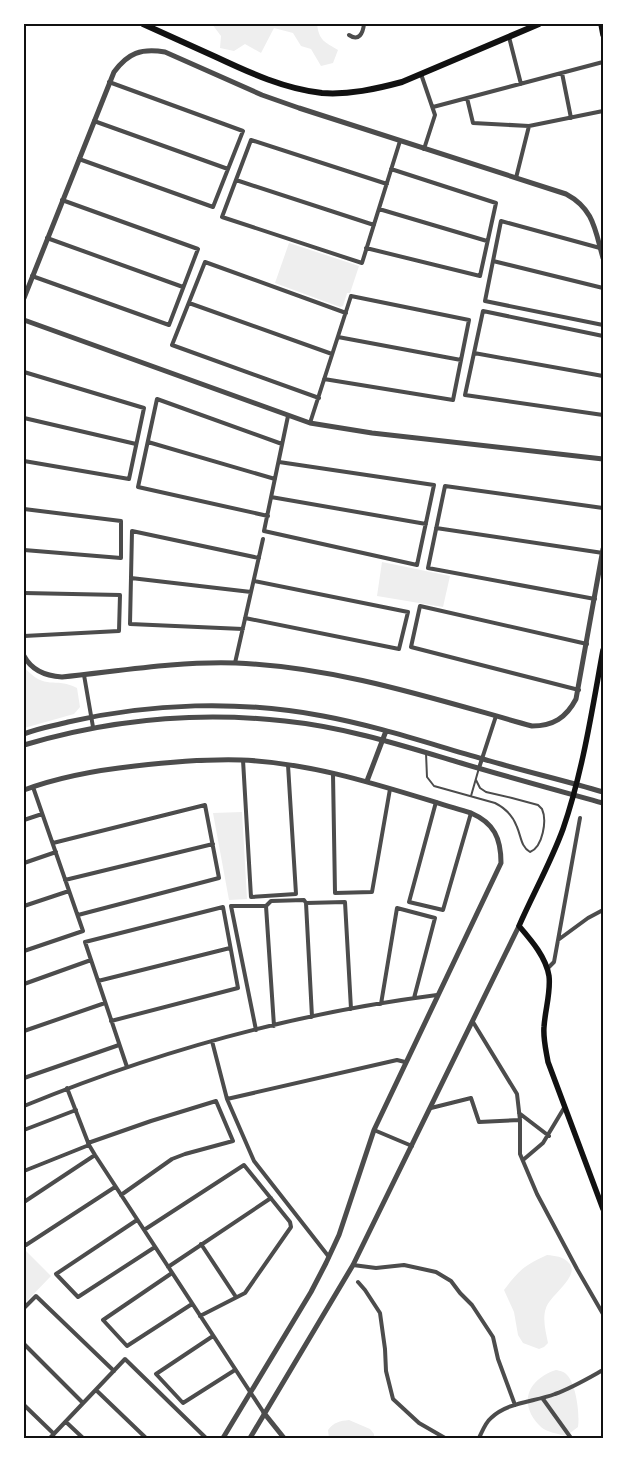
<svg xmlns="http://www.w3.org/2000/svg" width="627" height="1462" font-family="'Work Sans',sans-serif">
	<style>
		.green { fill: #eee }
		.lines { fill: none; stroke-linecap: round; stroke-linejoin: round }
		.service { stroke: #4c4c4c; stroke-width: 2 }
		.minor { stroke: #4c4c4c; stroke-width: 4 }
		.tertiary { stroke: #4c4c4c; stroke-width: 5 }
		.secondary { stroke: #111; stroke-width: 5.5 }
		.primary { stroke: #111; stroke-width: 6 }
		.neatline { fill: none; stroke: #111; stroke-width: 2 }
	</style>
	<rect width="100%" height="100%" fill="#fff"/>
	<path class="green" d="M212,24H317C319,41 325,42 338,50L333,63L321,66L311,49L301,46L293,33L274,28L261,53L245,44L234,51L220,48L221,36Z
		M289,243L359,266L350,293H347L343,306L340,307L275,283Z
		M382,562L450,576L443,607L377,596Z
		M24,667C46,692 54,676 77,688L80,707L74,714L24,728Z
		M242,812L247,899L229,900L213,813Z
		M24,1249L51,1276L24,1304Z
		M547,1255C555,1256 563,1256 569,1263C581,1276 550,1295 546,1308C542,1319 546,1332 548,1343L544,1347L539,1349L523,1343L518,1335L514,1312L504,1290C519,1270 525,1265 547,1255Z
		M556,1370C560,1371 564,1371 567,1375C576,1384 580,1414 578,1427L566,1436C559,1434 546,1432 541,1427C517,1404 528,1379 556,1370Z
		M349,1420L370,1429L374,1434V1438H329L328,1430C334,1422 340,1421 349,1420Z"/>
	<g class="lines">
		<path class="service" d="M426,753L427,777L434,786L495,803C505,808 513,816 517,827C521,836 521,847 530,852C543,847 547,820 542,809L538,805L512,798L486,792L480,788L476,780
			M471,796L479,768"/>
		<path class="minor" d="M349,35C359,42 363,33 364,24
			M509,37L521,84
			M562,73L571,118
			M421,74L435,115L424,149
			M467,98L473,123L529,126
			M433,107L603,62
			M94,121L228,169
			M79,159L213,207L243,131L109,82
			M516,178L529,126L603,111
			M236,180L374,225
			M387,184L251,140L222,217L362,263L400,141
			M379,209L487,241
			M47,238L183,287
			M366,248L480,276L496,203L391,169
			M600,248L501,221L485,301L603,325
			M493,261L603,288
			M32,276L169,325L198,249L62,200
			M189,303L332,354
			M603,336L483,311L465,395L603,415
			M338,337L461,360
			M474,353L603,376
			M24,372L144,408L129,479L24,461
			M319,398L172,345L205,262L346,313
			M24,418L136,444
			M310,423L351,296L469,320L453,400L324,379
			M148,442L275,479
			M279,462L434,485L417,565L264,531C272,493 280,454 288,416
			M271,497L426,524
			M24,509L121,521V558L24,550
			M268,516L138,487L157,399L282,444
			M436,528L603,553
			M131,578L251,592
			M24,593L120,595L119,631L24,636
			M595,599L428,568L445,486L603,508
			M245,618L399,649L408,612L254,581
			M243,629L130,624L132,531L259,558
			M235,663L263,539
			M84,675L93,727
			M579,690L411,647L420,606L587,644
			M243,760L251,897L296,894L288,765
			M479,768L496,716
			M333,774L335,893L372,892L390,789
			M436,802L409,902L443,910L471,813
			M24,820L42,814
			M53,843L205,805L219,878L78,915
			M24,863L56,852
			M65,880L213,844
			M24,906L69,891
			M266,906L271,901L304,900L306,903
			M558,940L580,818
			M24,951L83,931L33,787
			M547,969L554,962L558,940L588,918L603,910
			M98,981L230,948
			M24,984L91,960
			M381,1004L397,908L435,918L414,998
			M312,1017L306,903L345,902L351,1009
			M111,1021L238,988L223,907L85,942L127,1067
			M473,1022L517,1094L520,1120V1154L537,1194L577,1269L603,1314
			M256,1030L231,906H266L274,1026
			M24,1031L105,1003
			M212,1041L227,1099L254,1161L329,1257
			M24,1078L119,1045
			M67,1088L89,1145L95,1155L264,1413
			M227,1099L397,1060L405,1062
			M24,1106C155,1052 296,1013 437,995
			M431,1108L471,1098L479,1122L520,1120
			M519,1113L549,1136
			M24,1130L76,1110
			M374,1130L412,1146
			M88,1143L151,1121L216,1101L233,1141L185,1154L172,1159L121,1195
			M523,1160L543,1143L564,1108
			M24,1171L89,1145
			M24,1202L95,1155
			M137,1220L56,1274L78,1297L155,1247
			M144,1230L244,1165L290,1222L291,1227L245,1293L200,1316
			M24,1243L26,1245L115,1187
			M201,1244L236,1297
			M353,1265L376,1268L404,1265L436,1272L451,1281L460,1293L472,1305L493,1337L498,1359L515,1405
			M168,1267L271,1198
			M172,1273L103,1320L127,1346L192,1304
			M358,1282L365,1290L380,1313L385,1349L386,1371L393,1399L419,1423L445,1438
			M24,1308L36,1296L114,1371
			M213,1336L156,1374L183,1403L235,1370
			M24,1344L83,1403
			M96,1390L146,1438
			M543,1399L571,1438
			M24,1405L54,1434
			M66,1422L83,1438
			M50,1438L125,1359L206,1438
			M479,1438C482,1432 485,1423 491,1418C508,1402 534,1402 555,1394C572,1388 587,1379 603,1370"/>
		<path class="tertiary" d="M24,298L114,72C128,53 141,48 165,52L262,95L299,108L566,194C594,209 595,230 603,258
			M24,320L310,423L372,433L603,459
			M24,656C32,671 46,676 62,677C120,671 178,661 236,663C338,667 434,699 532,726C553,726 566,718 576,699L603,549
			M24,734C38,728 53,726 68,722C150,703 240,700 323,716C377,726 430,744 483,759C523,771 563,780 603,792
			M24,745C111,719 195,711 285,721C345,727 404,746 461,763C508,777 556,790 603,803
			M367,781L386,731
			M24,790C59,777 98,770 135,766C170,762 206,759 241,760C320,763 396,791 471,813C494,823 501,838 501,863L374,1130L339,1235L326,1263L311,1292L223,1438
			M264,1413L284,1438
			M250,1438L353,1265L519,926"/>
		<path class="secondary" d="M601,24L603,35
			M603,650C592,710 583,771 563,829C551,862 533,894 519,926C531,940 546,957 549,976C551,992 545,1010 544,1027C543,1039 546,1050 548,1062L603,1209"/>
		<path class="primary" d="M143,24C167,35 192,46 216,57C250,73 285,89 322,93C349,95 376,89 402,82L539,24"/>
	</g>
	<rect width="627" height="1462" fill="none" stroke="#ffffff" stroke-width="50"/>
	<rect x="25" y="25" width="577" height="1412" class="neatline"/>
</svg>
